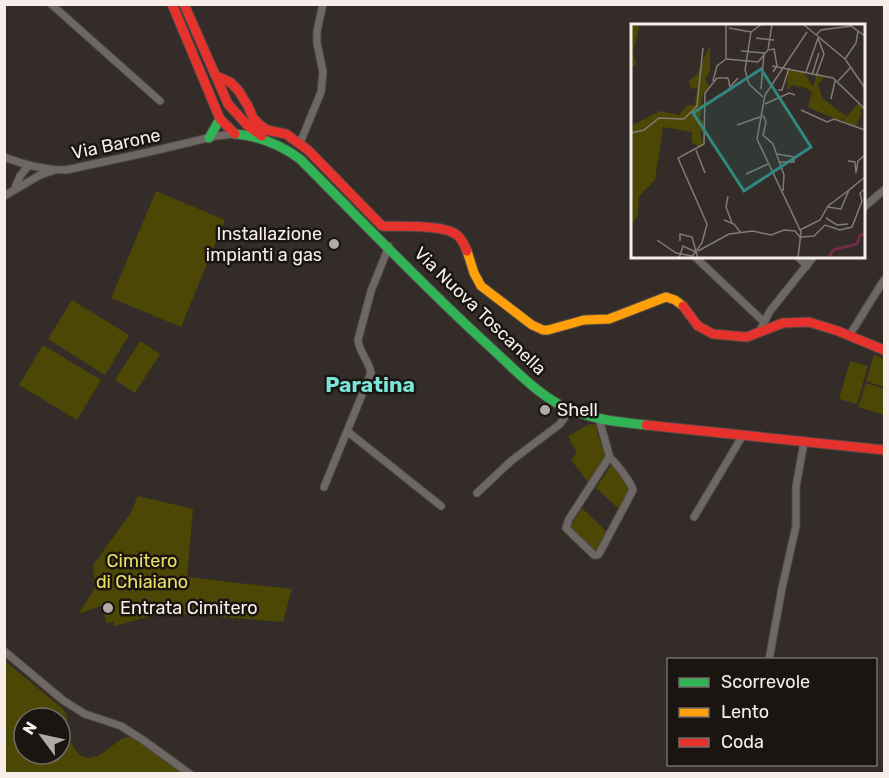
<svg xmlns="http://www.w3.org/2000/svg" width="889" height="778" font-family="Rubik,sans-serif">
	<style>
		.green { fill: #4c4705; fill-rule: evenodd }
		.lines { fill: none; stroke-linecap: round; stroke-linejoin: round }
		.street-casing { stroke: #4f4845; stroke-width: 9 }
		.fast-casing { stroke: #4f4845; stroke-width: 11 }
		.slow-casing { stroke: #4f4845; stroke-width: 11 }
		.jam-casing { stroke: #4f4845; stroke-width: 11 }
		.street { stroke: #6e6865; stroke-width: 7 }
		.fast { stroke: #30b455; stroke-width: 9 }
		.slow { stroke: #ff9f0a; stroke-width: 9 }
		.jam { stroke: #e5322d; stroke-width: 9 }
		.poi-dot { fill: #b2aaa5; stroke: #1b1512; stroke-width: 2 }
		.labels { text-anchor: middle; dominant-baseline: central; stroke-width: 5; stroke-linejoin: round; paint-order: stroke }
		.street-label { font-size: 18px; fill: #f7eee9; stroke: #1b1512 }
		.poi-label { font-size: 18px; fill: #f7eee9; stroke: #1b1512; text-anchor: start }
		.park-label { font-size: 18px; fill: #eae066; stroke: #1b1512 }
		.quarter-label { font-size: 21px; font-weight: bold; fill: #7be5d9; stroke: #1b1512 }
		.inset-river { fill: none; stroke: #712a48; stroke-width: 3 }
		.inset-road { fill: none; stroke: #817a75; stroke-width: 1.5 }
		.view { fill: #328880; fill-opacity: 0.15; stroke: #328880; stroke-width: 3 }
		.inset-edge { fill: none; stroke: #f7eee9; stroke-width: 3 }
	</style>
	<rect width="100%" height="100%" fill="#332c28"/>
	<path class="green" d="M156,191L225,220L181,327L111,298Z
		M72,300L129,335L105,375L48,339Z
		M140,341L160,354L135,393L115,380Z
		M43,345L101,380L77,420L19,385Z
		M874,355L884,359V387L866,381Z
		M850,361L868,366L857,404L839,399Z
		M866,383L884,389V415L858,407Z
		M590,424L596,425L597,432L606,455L588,482L571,460L577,453L568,436Z
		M613,462L622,479L631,488L620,510L596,488Z
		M138,496L193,509L187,577L292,589L283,622L171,613L154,615L115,626L113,622L107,623L101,606L78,614L95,588L93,565L130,514Z
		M582,508L608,533L598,552H596L570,527Z
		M4,660L63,709L68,718L66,728L68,738L79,755L88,758L98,756L123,738L133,737L185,773H5ZM24,718H60V754H24Z"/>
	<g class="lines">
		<defs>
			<path id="street" d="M51,4L160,101
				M300,143L321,92L323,72L317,43V31L323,4
				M4,157C24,165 44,170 66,170L149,152L216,136L235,134
				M14,190L20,176L29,165
				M4,196L40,175L52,171
				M864,207L884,190
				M694,256L764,322
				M797,256L807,266
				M759,332L770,311L814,256
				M849,336L884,280
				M599,419L610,458
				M347,431L441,506
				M610,458C615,461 632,484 633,490L599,554L597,555H594L566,528L569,519L608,459Z
				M324,487L371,373C369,361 359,352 358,340L371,291L389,246
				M477,493L511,461L560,424L571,409
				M694,517L743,435
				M4,651L64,701L85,714L121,726L143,740L190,774
				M769,660L782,588L796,526V487L804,442"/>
			<path id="fast" d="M235,134C260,136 280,144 300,159C362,221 423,286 488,345C510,365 536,393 562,406C589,419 617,422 646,425
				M209,138L220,119"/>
			<path id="slow" d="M467,251L474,273L481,286L532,325L543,330H548L584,320L609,319L666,297L675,300L683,306"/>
			<path id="jam" d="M172,4L220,119L235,134
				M184,4L228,104L248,126L262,136
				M216,76L230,82L238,90L248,106L253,118L260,125L267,130L286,134L308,150L382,226C399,227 444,224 457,235C462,239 465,246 467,251
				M683,306L698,326L713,334L747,337L783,323L809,322L838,331L884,350
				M646,425L884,450"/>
		</defs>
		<use href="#street" class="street-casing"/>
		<use href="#fast" class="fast-casing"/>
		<use href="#slow" class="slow-casing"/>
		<use href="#jam" class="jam-casing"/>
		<use href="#street" class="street"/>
		<use href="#fast" class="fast"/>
		<use href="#slow" class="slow"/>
		<use href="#jam" class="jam"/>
	</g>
	<g class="poi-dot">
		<circle cx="334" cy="244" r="6"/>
		<circle cx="545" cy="410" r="6"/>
		<circle cx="108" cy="608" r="6"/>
	</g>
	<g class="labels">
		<g class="street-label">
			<text transform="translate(116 144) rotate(-12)">Via Barone</text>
			<text transform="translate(480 311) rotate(44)">Via Nuova Toscanella</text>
		</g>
		<g class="poi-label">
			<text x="322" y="234" text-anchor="end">Installazione<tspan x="322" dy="21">impianti a gas</tspan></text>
			<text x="557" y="410">Shell</text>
			<text x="120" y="608">Entrata Cimitero</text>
		</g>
		<g class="park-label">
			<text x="142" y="561">Cimitero<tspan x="142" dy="21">di Chiaiano</tspan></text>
		</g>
		<g class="quarter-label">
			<text x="370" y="384">Paratina</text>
		</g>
	</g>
	<g transform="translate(631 24)">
		<rect width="234" height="234" fill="#332c28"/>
		<path d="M0,0H9L2,28L5,40L1,44ZM79,21V47L74,54L78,63L72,70L69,95L73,98V107L69,108L72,120L68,124L61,118V108L32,103L24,156L8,172L7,192L0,200V102L29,87L48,91L56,81H64L66,64L60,65L58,56L65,52ZM165,46L166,51V46L172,47L182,63L185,52L193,53L187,61L192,75L216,93L227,79L233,85L229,86L231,89L225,102L212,97L213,93L208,97L177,83L181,68L175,64L161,61L156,66L157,47Z" fill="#4c4705"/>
		<path class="inset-river" d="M198,234L202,226L226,220L229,211L234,210"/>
		<path class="inset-road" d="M131,0L120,8L114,46L118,60L132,73M172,0L214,35L234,64M98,4L120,8M185,11L190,6L220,2L234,12M125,14L143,16M138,26L143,25L146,42L142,48M110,27L133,29L130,65M95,35L127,38L137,26L141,0M214,35L225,19L227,7M141,42L202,54L234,85M175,48L187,14M181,51L188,29M185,52L193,30L187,14M97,54L99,63L107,54M82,57L86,42L95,35V0M207,57L220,43M147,66H151L158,44M200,75L204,57M134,80L158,69L164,71M170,86L196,98L203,95L234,106M132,91L135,98L132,111L142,120L153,151L152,167M106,101L129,93M0,109L13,106L28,94L53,95L66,82L72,24M65,126L74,149M146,130L163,133V138H149M217,137L224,138L225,149L227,137L234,131M115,150L137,140M97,172L95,183L101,199M197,183L210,185L218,166L234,153M195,194L206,201L217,200M93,196L103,200L110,209M169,206L189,196L197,182L222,163M170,213L183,212L194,201L209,206L221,203L231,177L229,169L234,165M26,216L45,229L61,232M49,217V210L61,213L67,234M67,227L98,210L122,207L140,211L153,206L164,207L169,213M48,234L52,222L65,228M60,234L71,219L76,200L47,134L73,120L74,69L86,54H97M167,234L170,208L126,115L134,71L176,8"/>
		<path class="view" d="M130,45L180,123L113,167L62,89Z"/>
		<rect width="234" height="234" class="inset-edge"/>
	</g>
	<rect width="889" height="778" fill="none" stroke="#f7eee9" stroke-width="12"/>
	<rect x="667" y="658" width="210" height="108" fill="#1b1512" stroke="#736c68" stroke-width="1.5"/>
	<rect x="679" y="678" width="30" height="9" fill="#30b455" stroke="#736c68" stroke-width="1.5"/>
	<text x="721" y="688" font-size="18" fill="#f7eee9">Scorrevole</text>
	<rect x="679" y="708" width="30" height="9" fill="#ff9f0a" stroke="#736c68" stroke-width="1.5"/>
	<text x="721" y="718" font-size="18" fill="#f7eee9">Lento</text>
	<rect x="679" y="738" width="30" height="9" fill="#e5322d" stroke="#736c68" stroke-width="1.5"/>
	<text x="721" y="748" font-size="18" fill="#f7eee9">Coda</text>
	<g transform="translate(42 736) rotate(303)"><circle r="28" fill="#1b1512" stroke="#736c68" stroke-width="1.5"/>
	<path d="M0-4.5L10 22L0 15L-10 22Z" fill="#b2aaa5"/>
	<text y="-9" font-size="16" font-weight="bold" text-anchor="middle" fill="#f7eee9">N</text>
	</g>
</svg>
